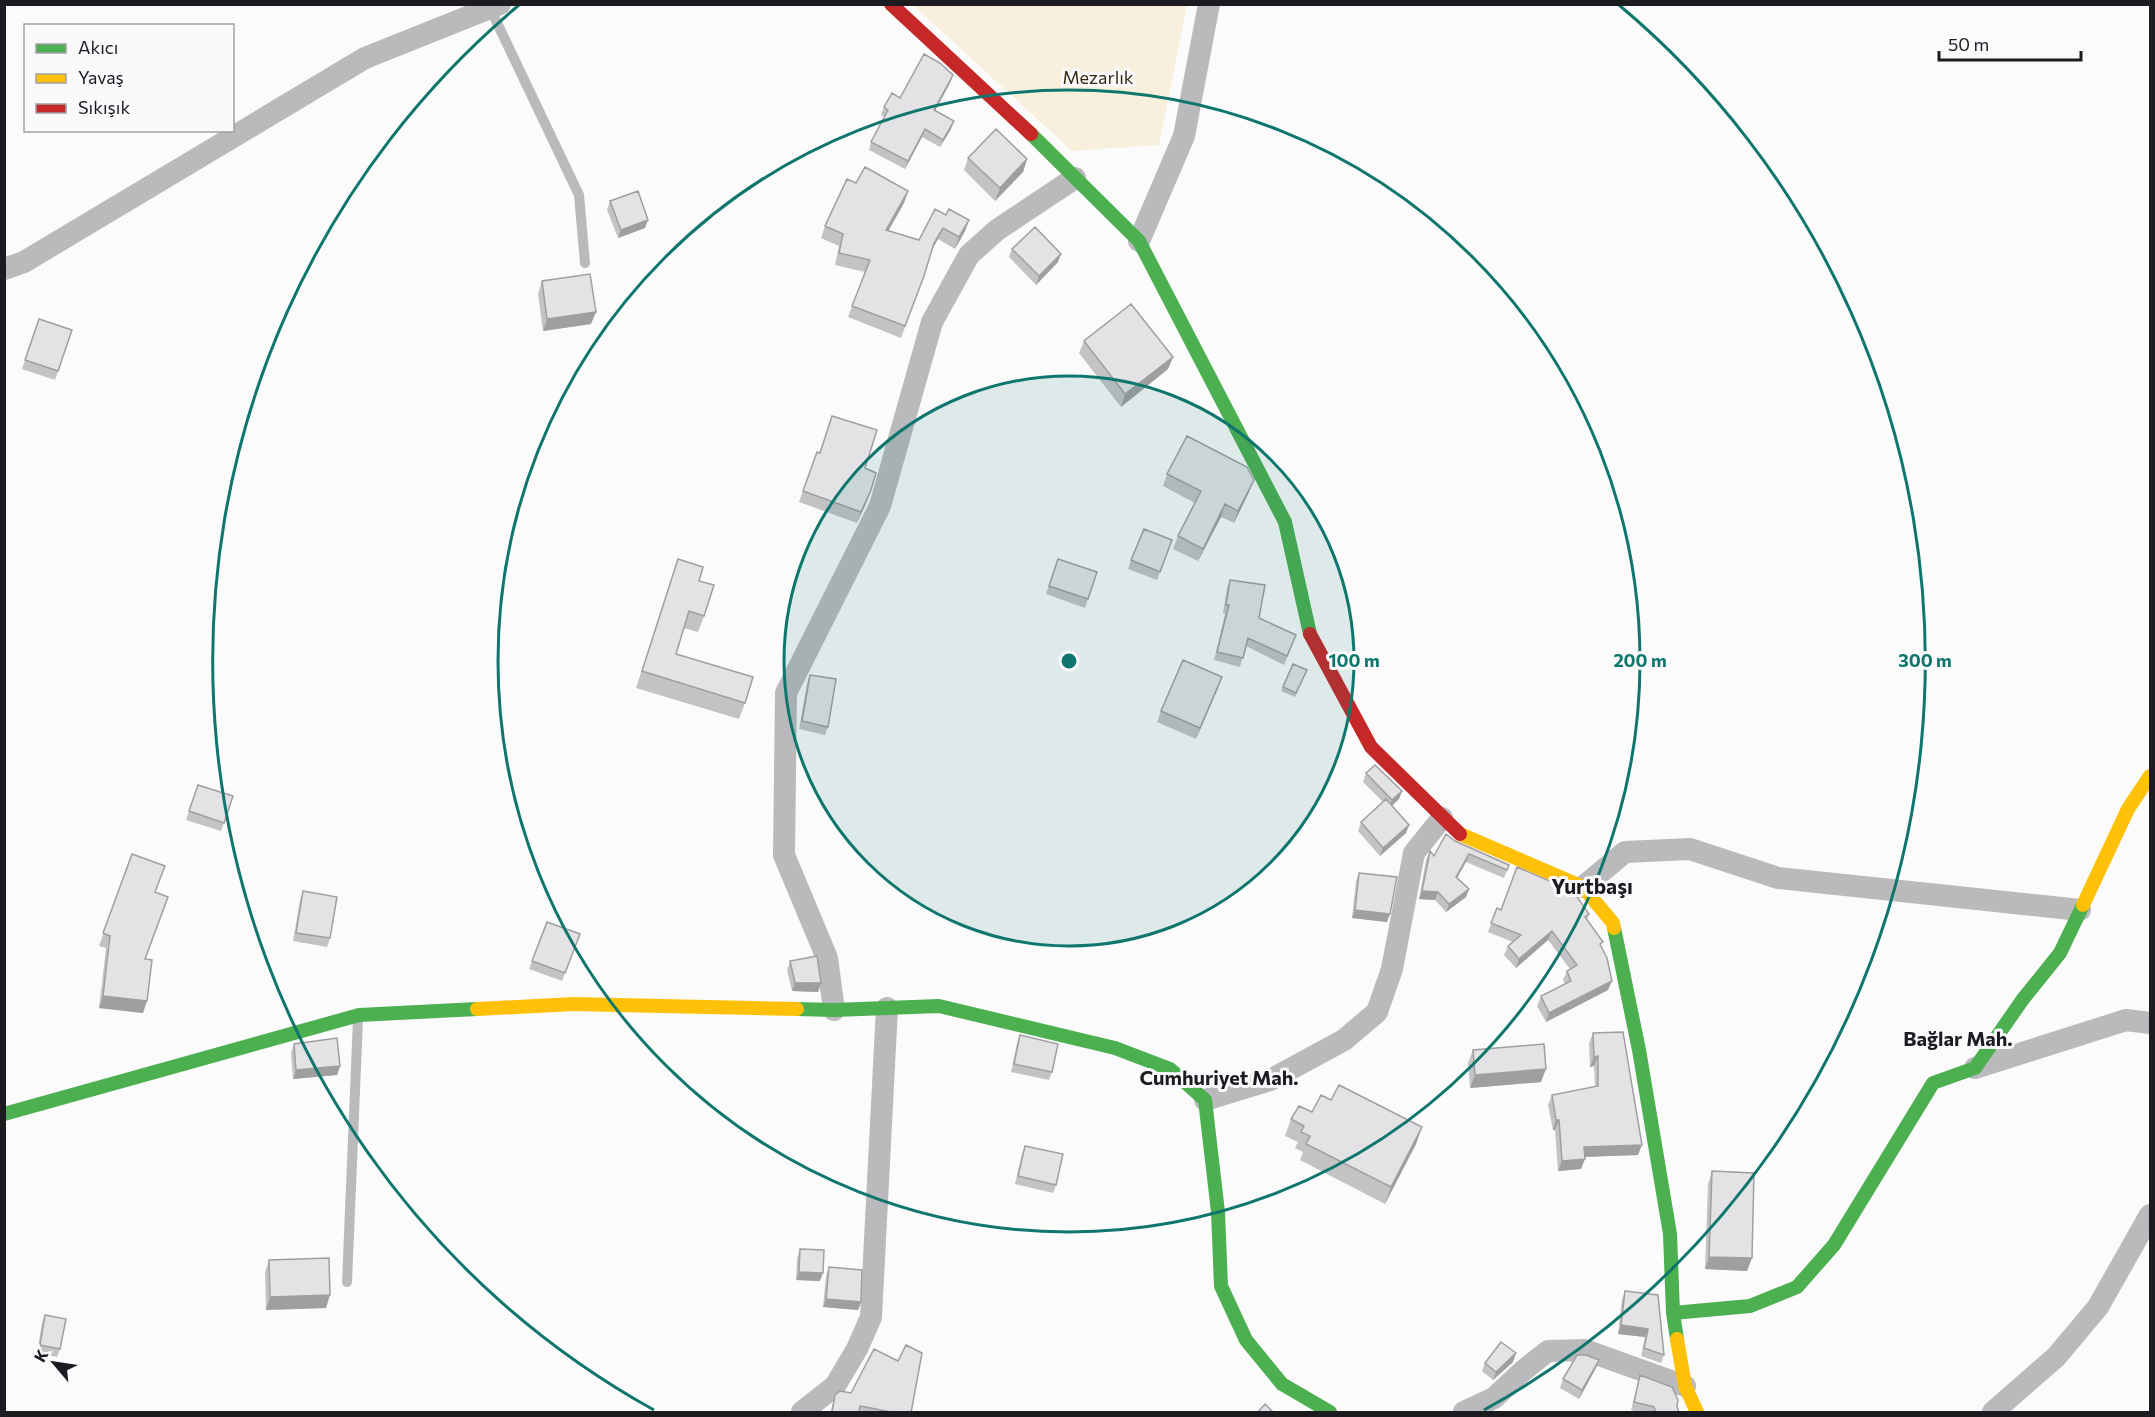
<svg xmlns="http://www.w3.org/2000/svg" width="2155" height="1417" font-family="Commissioner,sans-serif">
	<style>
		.green { fill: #f8efdd }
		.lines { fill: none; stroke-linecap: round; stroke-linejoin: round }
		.lane { stroke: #bababc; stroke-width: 10 }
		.street { stroke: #bababc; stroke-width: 22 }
		.fast { stroke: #4caf50; stroke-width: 14 }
		.slow { stroke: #ffc107; stroke-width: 14 }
		.jam { stroke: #c62828; stroke-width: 14 }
		.wall { fill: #c3c3c6 }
		.shaded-wall { fill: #9f9fa1 }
		.building { fill: #e3e3e6; stroke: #9f9fa1; stroke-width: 1.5 }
		.ring { fill: none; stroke: #0f766e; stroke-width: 3 }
		.labels { text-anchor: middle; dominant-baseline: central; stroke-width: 6; stroke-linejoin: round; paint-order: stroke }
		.park-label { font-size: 18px; fill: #342910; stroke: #fafafd }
		.neighbourhood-label { font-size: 20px; font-weight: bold; fill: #1b1b20; stroke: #fafafd }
		.quarter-label { font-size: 21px; font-weight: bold; fill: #1b1b20; stroke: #fafafd }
		.centre { fill: #0f766e; stroke: #fafafd; stroke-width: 3 }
		.ring-label { font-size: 18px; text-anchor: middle; font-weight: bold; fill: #0f766e; stroke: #fafafd; stroke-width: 6; stroke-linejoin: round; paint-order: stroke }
	</style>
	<rect width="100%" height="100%" fill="#fbfbfc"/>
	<path class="green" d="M913,5H1187L1159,145L1072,151Z"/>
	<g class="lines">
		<path class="lane" d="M490,8L579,195L585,263
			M347,1282L358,1019"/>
		<path class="street" d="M1139,241L1184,136L1209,4
			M4,269L24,262L365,58L500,4
			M1583,887L1625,852L1690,849L1778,878L2080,910
			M834,1010L827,958L784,855L786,693L880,506L932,322L969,255L997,230L1075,178
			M1975,1068L2126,1020L2150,1023
			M1205,1100L1270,1080L1344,1040L1377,1012L1392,969L1414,853L1442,818
			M802,1412L835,1386L857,1349L871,1317L887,1008
			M1464,1412L1494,1398L1524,1370L1548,1351L1585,1350L1685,1386
			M1993,1412L2056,1357L2098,1307L2150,1215"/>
		<path class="fast" d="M1031,134L1139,241L1285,522L1310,634
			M1614,928L1639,1050L1670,1234L1673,1313L1677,1339
			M797,1009L834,1010L939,1006L1115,1048L1170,1069L1205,1100L1218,1212L1221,1286L1246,1340L1282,1384L1330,1412
			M4,1114L359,1015L477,1009
			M1673,1313L1750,1306L1797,1287L1834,1245L1933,1083L1975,1068L2023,999L2060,953L2083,905"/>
		<path class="slow" d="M1460,834L1583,887L1613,923L1614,928
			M2083,905L2128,809L2150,776
			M477,1009L573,1004L797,1009
			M1677,1339L1685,1386L1697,1412"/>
		<path class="jam" d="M891,4L1031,134
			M1310,634L1371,747L1460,834"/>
	</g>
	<path class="wall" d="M953,75L950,83L935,111L951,129L940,147L922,137L905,169L869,150L871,142L885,117L881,115L884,107L900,98Z
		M968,158L1027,159L1023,172L995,201L964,170Z
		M856,183L908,191L904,203L888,231L919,240L946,215L969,220L965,231L955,249L938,239L931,252L924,276L901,338L848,317L865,272L835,265L839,246L821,238L825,226Z
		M610,201L645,228L618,238L607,210Z
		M1012,249L1058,262L1036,285L1009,257Z
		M542,281L591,324L543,331L538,294Z
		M39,319L72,330L55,380L22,369Z
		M1084,341L1173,357L1168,369L1121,407L1079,353Z
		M832,416L865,468L867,501L857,523L799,502L817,452L820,453Z
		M1167,474L1249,492L1234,523L1221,517L1198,561L1173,549L1178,536L1195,503L1163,486Z
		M1172,540L1157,580L1128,569L1131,560Z
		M678,559L699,581L704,616L698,632L684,628L676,654L745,703L739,719L636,688Z
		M1058,559L1097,572L1085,608L1046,594Z
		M1230,580L1259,618L1293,644L1284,665L1246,646L1240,667L1214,660L1225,614L1223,613L1227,588Z
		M1293,664L1307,670L1295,697L1281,691Z
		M810,675L828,727L825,735L799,729L807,683Z
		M1218,688L1196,739L1157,722L1161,711Z
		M1366,773L1402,791L1399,799L1392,806L1409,825L1406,833L1380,856L1358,831L1361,822L1383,802L1363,782Z
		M198,785L233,796L221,831L186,820Z
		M1455,841L1509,865L1504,878L1466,862L1457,878L1469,889L1466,897L1446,912L1435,900L1419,899L1426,860L1430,851L1434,856Z
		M132,854L155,892L145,959L143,1013L99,1008L106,948L99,946Z
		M1359,873L1387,922L1352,918L1356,881Z
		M303,891L330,938L327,947L293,941L300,900Z
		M1497,908L1501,910L1589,914L1587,920L1601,946L1608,990L1546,1022L1537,1006L1541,996L1565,984L1563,980L1567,971L1570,969L1548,940L1516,968L1504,955L1508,946L1513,942L1488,932Z
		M547,922L580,934L562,981L529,969Z
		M790,961L821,983L818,992L792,991L787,970Z
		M1593,1033L1638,1155L1585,1157L1581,1169L1558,1171L1555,1130H1553L1548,1105L1552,1095L1595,1087L1594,1066L1590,1067L1589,1043Z
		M1020,1035L1052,1072L1049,1080L1011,1072L1017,1043Z
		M294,1044L340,1066L337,1075L293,1079L291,1053Z
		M1473,1050L1541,1082L1470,1088L1468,1063Z
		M1312,1112L1422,1127L1416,1144L1385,1204L1300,1160L1303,1152L1295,1148L1298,1142L1285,1136L1291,1119Z
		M1025,1146L1056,1185L1053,1193L1015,1184L1022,1154Z
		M1712,1171L1752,1258L1747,1271L1705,1269L1708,1184Z
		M800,1249L820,1281L796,1280L797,1258Z
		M269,1260L326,1308L266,1310L265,1272Z
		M829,1267L861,1302L858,1310L823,1307L826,1276Z
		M1625,1291L1664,1355L1661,1363L1641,1356L1645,1337L1618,1334L1622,1299Z
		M45,1315L60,1349L57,1357L37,1353L42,1323Z
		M1513,1362L1493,1380L1482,1371L1485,1363Z
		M1596,1368L1579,1399L1560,1388L1563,1379Z
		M1640,1375L1677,1406L1679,1413H1641L1631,1410Z
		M835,1395L911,1413H830Z"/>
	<path class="shaded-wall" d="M953,75L950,83L931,118L934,110Z
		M954,121L951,129L940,147L943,140Z
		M925,129L922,137L905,169L908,161Z
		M1027,159L1023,172L995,201L1000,188Z
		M908,191L904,203L882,242L886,230Z
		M648,220L645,228L618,238L621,230Z
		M969,220L965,231L955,249L959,237Z
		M943,228L938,239L929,255L934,243Z
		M1061,254L1058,262L1036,285L1039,276Z
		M596,312L591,324L543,331L547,319Z
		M1173,357L1168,369L1121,407L1125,394Z
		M1254,480L1249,492L1234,523L1238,511Z
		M871,490L867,501L857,523L861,512Z
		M1225,504L1221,517L1198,561L1203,549Z
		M1222,677L1218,688L1196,739L1200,728Z
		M1402,791L1399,799L1389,808L1392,800Z
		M1409,825L1406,833L1380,856L1383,848Z
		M1469,854L1466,862L1453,885L1456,877Z
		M1469,889L1466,897L1446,912L1449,904Z
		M1422,891L1438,892L1435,900L1419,899Z
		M1355,910L1390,914L1387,922L1352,918Z
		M1552,931L1548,940L1516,968L1519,959Z
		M1612,981L1608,990L1546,1022L1549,1013Z
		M795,983H821L818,992L792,991Z
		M103,996L147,1001L143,1013L99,1008Z
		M1598,1056L1594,1066L1590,1067L1594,1057Z
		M340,1066L337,1075L293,1079L296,1070Z
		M1546,1069L1541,1082L1470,1088L1475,1075Z
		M1556,1120H1559L1555,1130H1553Z
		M1422,1127L1416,1144L1385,1204L1391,1187Z
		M1642,1145L1638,1155L1580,1157L1584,1147Z
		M1585,1159L1581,1169L1558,1171L1562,1161Z
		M1709,1257L1752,1258L1747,1271L1705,1269Z
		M799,1272L823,1273L820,1281L796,1280Z
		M330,1295L326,1308L266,1310L270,1297Z
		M826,1299L861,1302L858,1310L823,1307Z
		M1621,1325L1648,1329L1645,1337L1618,1334Z
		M1516,1353L1513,1362L1493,1380L1496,1372Z
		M1599,1360L1596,1368L1579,1399L1582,1390Z"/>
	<path class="building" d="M924,54L940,63L953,75L934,110L954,121L943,140L925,129L908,161L871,142L888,110L884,107L892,93L900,98Z
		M996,129L1027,159L1000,188L968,158Z
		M865,167L908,191L886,230L919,240L935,209L946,215L949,209L969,220L959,237L943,228L934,243L924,276L905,326L852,306L870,260L839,253L843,234L825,226L847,179L856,183Z
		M638,191L648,220L621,230L610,201Z
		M1035,227L1061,254L1039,276L1012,249Z
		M590,274L596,312L547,319L542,281Z
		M1131,304L1173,357L1125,394L1084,341Z
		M39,319L72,330L58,371L25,360Z
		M832,416L877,430L865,468L876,473L871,490L861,512L803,491L817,452L820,453Z
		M1187,436L1247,467L1254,480L1238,511L1225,504L1203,549L1178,536L1201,491L1167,474Z
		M1144,529L1172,540L1160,572L1131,560Z
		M678,559L703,567L699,581L714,585L704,616L689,611L676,654L753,677L745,703L642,671Z
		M1058,559L1097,572L1088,599L1049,586Z
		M1230,580L1265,585L1259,618L1296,635L1287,656L1248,638L1243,658L1217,652L1229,605H1226Z
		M1183,660L1222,677L1200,728L1161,711Z
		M1293,664L1307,670L1296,693L1283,687Z
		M810,675L836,679L828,727L802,721Z
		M1375,765L1402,791L1392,800L1366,773Z
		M198,785L233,796L224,823L189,811Z
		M1386,799L1409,825L1383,848L1361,822Z
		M1446,834L1455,841L1509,865L1507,870L1469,854L1456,877L1469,889L1449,904L1438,892L1422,891L1430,851L1434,856Z
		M132,854L165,866L155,892L168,897L145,959L152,960L147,1001L103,996L110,936L103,933Z
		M1517,867L1573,891L1589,914L1585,917L1603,942L1600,944L1607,958L1612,981L1549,1013L1541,996L1571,981L1567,971L1577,965L1552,931L1519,959L1508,946L1521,935L1491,923L1497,908L1501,910Z
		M1359,873L1397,877L1390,914L1355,910Z
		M303,891L337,897L330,938L296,933Z
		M547,922L580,934L565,973L532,961Z
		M817,956L821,983H795L790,961Z
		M1623,1032L1642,1145L1584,1147L1585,1159L1562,1161L1559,1120H1556L1552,1095L1598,1086V1056L1594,1057L1593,1033Z
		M1020,1035L1058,1044L1052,1072L1014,1064Z
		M337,1038L340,1066L296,1070L294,1044Z
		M1544,1044L1546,1069L1475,1075L1473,1050Z
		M1339,1085L1422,1127L1391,1187L1306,1144L1310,1136L1301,1132L1304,1126L1291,1119L1299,1106L1312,1112L1321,1095L1331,1100Z
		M1025,1146L1063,1154L1056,1185L1018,1176Z
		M1712,1171L1754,1173L1752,1258L1709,1257Z
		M800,1249L824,1250L823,1273L799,1272Z
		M329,1258L330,1295L270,1297L269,1260Z
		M829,1267L862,1270L861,1302L826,1299Z
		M1625,1291L1658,1295L1664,1355L1644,1348L1648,1329L1621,1325Z
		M45,1315L66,1319L60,1349L40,1345Z
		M1501,1342L1516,1353L1496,1372L1485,1363Z
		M906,1345L922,1353L911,1413H896L860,1406L859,1413H832L835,1395L840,1391L851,1393L874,1349L898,1361Z
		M1577,1355H1586L1599,1360L1582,1390L1563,1379Z
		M1640,1375L1672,1387L1678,1400L1677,1406L1679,1413H1656L1654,1407L1634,1402Z
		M1265,1404L1274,1413H1257Z"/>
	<circle cx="1069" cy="661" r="285" fill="#0f766e" fill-opacity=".12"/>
	<g class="ring">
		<circle cx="1069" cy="661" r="285"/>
		<circle cx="1069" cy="661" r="571"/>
		<path d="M654 1410A856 856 0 0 1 519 5M1619 5A856 856 0 0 1 1484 1410"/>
	</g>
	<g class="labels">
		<g class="park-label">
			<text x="1098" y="77">Mezarlık</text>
		</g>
		<g class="neighbourhood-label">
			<text x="1958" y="1038">Bağlar Mah.</text>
			<text x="1219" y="1077">Cumhuriyet Mah.</text>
		</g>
		<g class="quarter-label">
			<text x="1592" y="885">Yurtbaşı</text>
		</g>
	</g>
	<circle cx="1069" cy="661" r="9" class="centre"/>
	<g class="ring-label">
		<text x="1354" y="667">100 m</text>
		<text x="1640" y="667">200 m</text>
		<text x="1925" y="667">300 m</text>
	</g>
	<rect width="2155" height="1417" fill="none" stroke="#1b1b20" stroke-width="12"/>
	<rect x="24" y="24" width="210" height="108" fill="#fafafd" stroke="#a1a1a5" stroke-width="1.5"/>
	<rect x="36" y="44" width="30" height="9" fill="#4caf50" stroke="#a1a1a5" stroke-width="1.5"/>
	<text x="78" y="54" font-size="18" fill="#1b1b20">Akıcı</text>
	<rect x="36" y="74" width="30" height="9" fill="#ffc107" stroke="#a1a1a5" stroke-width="1.5"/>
	<text x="78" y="84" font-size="18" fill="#1b1b20">Yavaş</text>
	<rect x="36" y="104" width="30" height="9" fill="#c62828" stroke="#a1a1a5" stroke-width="1.5"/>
	<text x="78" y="114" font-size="18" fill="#1b1b20">Sıkışık</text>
	<g transform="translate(54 1363) rotate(299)" stroke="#fafafd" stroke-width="4.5" paint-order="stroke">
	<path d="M0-4.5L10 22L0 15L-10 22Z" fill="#1b1b20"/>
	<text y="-9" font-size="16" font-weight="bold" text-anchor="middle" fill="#1b1b20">K</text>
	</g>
	<path d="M1939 51v9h142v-9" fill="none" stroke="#1b1b20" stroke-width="3"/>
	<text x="1948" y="51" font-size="18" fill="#1b1b20" stroke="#fafafd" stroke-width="4.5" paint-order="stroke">50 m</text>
</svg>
